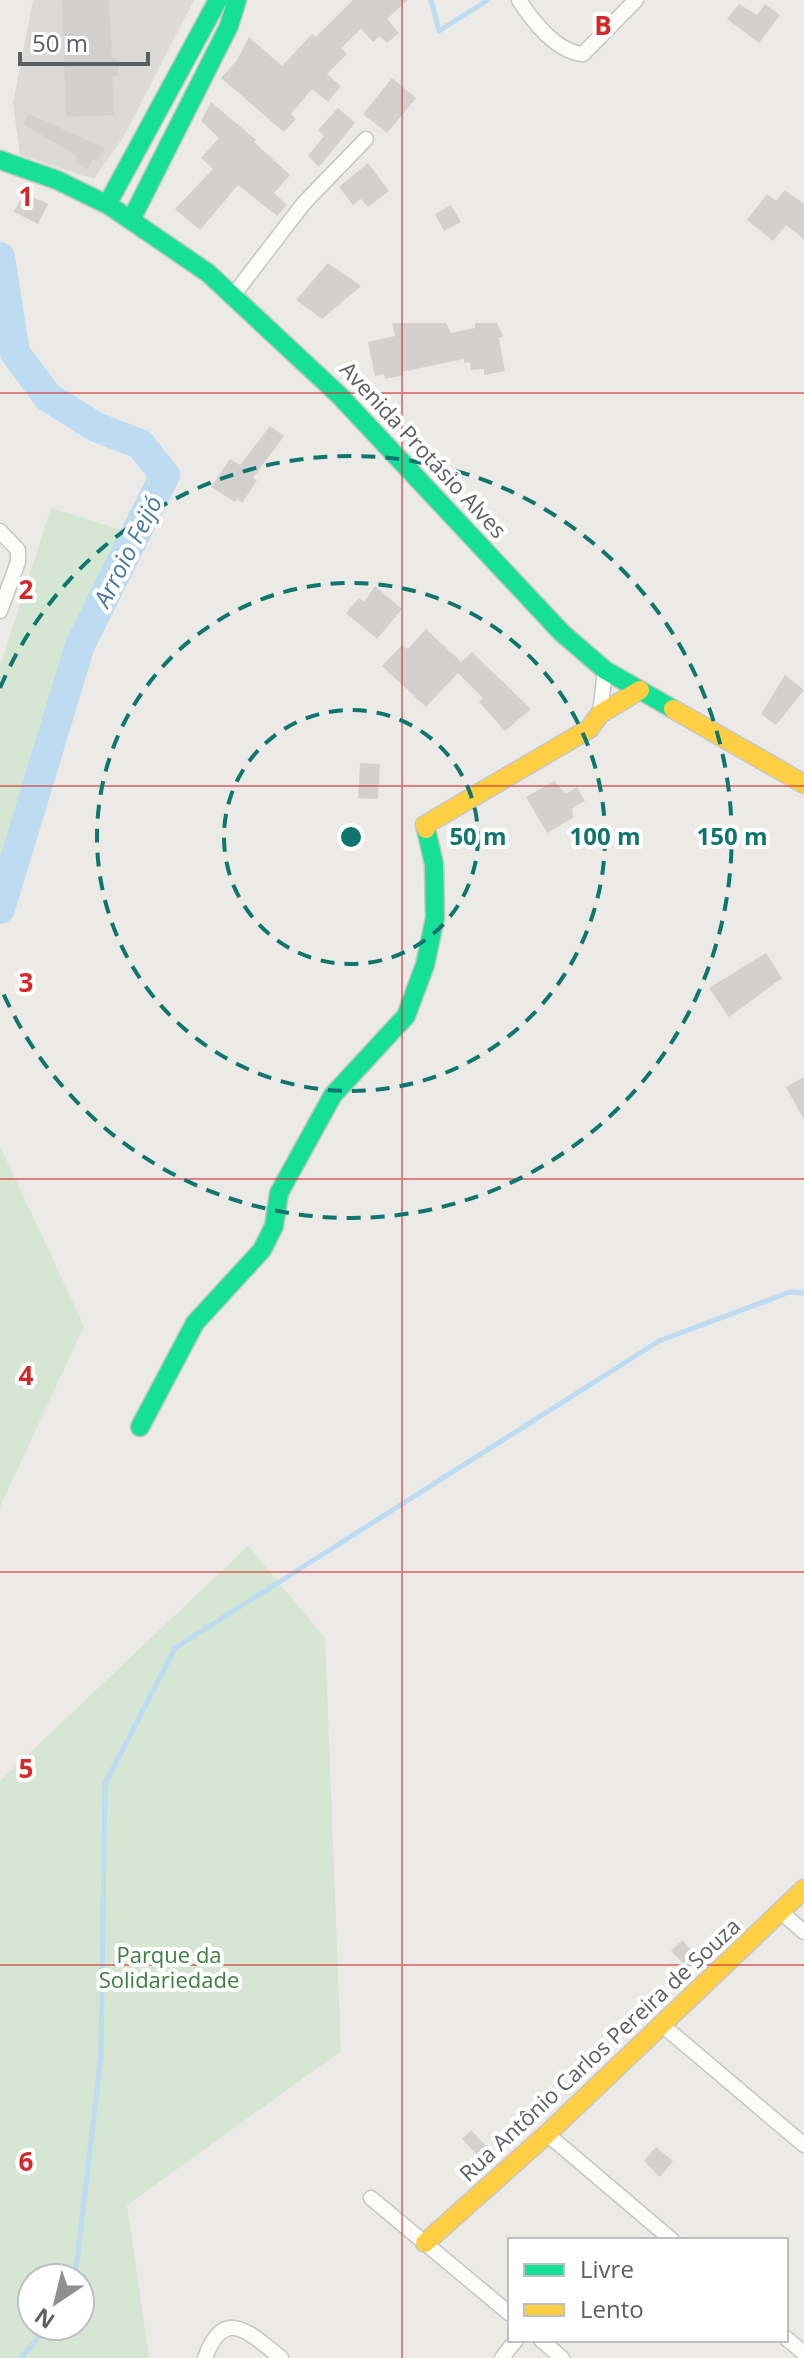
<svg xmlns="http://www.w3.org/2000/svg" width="804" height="2358" font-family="'Open Sans',sans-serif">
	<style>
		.education { fill: #dcdad6 }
		.green { fill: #d5e6d2; fill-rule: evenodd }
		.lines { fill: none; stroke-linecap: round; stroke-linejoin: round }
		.stream { stroke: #bedcf1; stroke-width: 5 }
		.river { stroke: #bedcf1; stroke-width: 30 }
		.building { fill: #d2d1cf }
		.street-casing { stroke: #c7c6c6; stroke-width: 17 }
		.fast-casing { stroke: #c6c6c7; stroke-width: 21 }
		.slow-casing { stroke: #c6c6c7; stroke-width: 21 }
		.street { stroke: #fcfcfb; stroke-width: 14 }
		.fast { stroke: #16e098; stroke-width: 18 }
		.slow { stroke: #ffcf43; stroke-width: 18 }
		.grid { fill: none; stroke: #d62828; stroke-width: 2; stroke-opacity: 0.55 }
		.ring { fill: none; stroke: #0f766e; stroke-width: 4; stroke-dasharray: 14 10 }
		.labels { text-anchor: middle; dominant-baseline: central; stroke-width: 8; stroke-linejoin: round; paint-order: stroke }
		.street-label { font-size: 22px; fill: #5c5f63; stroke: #fff }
		.park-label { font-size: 22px; fill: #3d8040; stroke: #fff }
		.water-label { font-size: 24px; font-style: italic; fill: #4a78a6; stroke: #fff }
		.grid-label { font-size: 26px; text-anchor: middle; font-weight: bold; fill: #d62828; stroke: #fff; stroke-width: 8; stroke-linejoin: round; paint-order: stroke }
		.centre { fill: #0f766e; stroke: #fff; stroke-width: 4 }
		.ring-label { font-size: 24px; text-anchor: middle; font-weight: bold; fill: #0f766e; stroke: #fff; stroke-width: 8; stroke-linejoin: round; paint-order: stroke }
	</style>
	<rect width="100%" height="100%" fill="#ebeae6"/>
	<path class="education" d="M33,0H194L124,136L94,179L20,155L13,103Z"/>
	<path class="green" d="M51,508L131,533L75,642L0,878V667Z
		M0,1146L84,1326L0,1507Z
		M248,1546L325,1638L341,2051L127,2205L149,2358H0V1781ZM80,2278V2326H32V2278Z"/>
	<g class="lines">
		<path class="stream" d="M431,0L439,31L488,0
			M75,2278L101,2056L105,1784L175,1648L659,1341L790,1292L804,1293
			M21,2358L48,2326"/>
		<path class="river" d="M0,257L15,353L48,397L96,427L140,444L165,475L80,645L0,909"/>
	</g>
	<path class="building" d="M62,0H109L112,58L118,57L119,76H112L114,115L66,117Z
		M353,0H408L387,19L399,33L387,43L380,36L373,42L361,29L341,48L347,54L327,74L341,86L328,102L312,89L291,114L296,119L284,132L221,78L237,60L249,37L282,66L312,34L316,37Z
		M739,4L757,15L765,4L780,15L759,43L727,19Z
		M392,78L416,98L387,133L363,114Z
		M211,102L256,140L254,142L290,175L274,193L287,205L277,216L238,185L200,230L175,209L213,169L201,158L219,138L201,121Z
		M338,108L355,123L319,167L308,156L324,136L318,130Z
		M29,114L105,148L97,162L93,159L88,169L74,162L77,156L23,124Z
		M368,163L389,191L368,207L361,199L353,205L339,187Z
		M785,190L804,204V239L786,225L773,241L747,220L767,194L776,201Z
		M33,197L48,204L38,224L14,212L20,200L29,204Z
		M451,205L461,222L444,231L435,214Z
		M328,263L361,286L322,319L296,300Z
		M392,323H446L451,333L475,328V323H497L503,336L499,338L505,371L484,375V369L471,370L470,362L464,363V359L401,372L404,375L385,379L384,374L375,376L368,342L395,336Z
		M270,426L284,436L253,478L257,481L242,503L237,499L235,502L211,487L230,459L240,465Z
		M375,586L402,609L377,639L346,613L359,598L364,602Z
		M426,629L461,662L472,652L531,709L505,731L479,702L483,698L458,673L426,707L382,666L402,645L408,649Z
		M785,675L804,690L776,725L761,714Z
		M360,763L380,764L378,799L358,798Z
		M554,781L566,794L577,787L585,801L572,808L573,818L547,833L526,797Z
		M766,953L782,978L729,1017L709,988Z
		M804,1077V1120L786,1087Z
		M682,1940L694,1953L683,1963L671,1951Z
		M471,2130L486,2146L477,2155L462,2139Z
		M656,2147L673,2161L660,2177L644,2161Z"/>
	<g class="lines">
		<defs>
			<path id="street" d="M519,0C533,22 557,52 583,54L636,0
				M235,293L304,203L366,139
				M0,531L18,550V562L0,611
				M600,714L605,670
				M781,1912L804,1932
				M661,2024L804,2145
				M547,2134L672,2240
				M371,2198L510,2314
				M786,2338L804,2353
				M541,2340L562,2358
				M205,2358C224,2305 250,2333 281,2358
				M502,2358L516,2340"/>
			<path id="fast" d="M0,160L57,180L110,206L208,273L339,395L562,633L605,670L673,709
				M108,203L218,0
				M132,218L229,26L237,0
				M140,1427L195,1323L262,1250L274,1226L279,1193L333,1095L406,1016L425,965L435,918L434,864L426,829"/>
			<path id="slow" d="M673,709L804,784
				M426,829L425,825L589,729L600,714L640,690
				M425,2243L547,2134L804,1889"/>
		</defs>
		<use href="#street" class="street-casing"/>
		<use href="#fast" class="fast-casing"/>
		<use href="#slow" class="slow-casing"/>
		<use href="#street" class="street"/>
		<use href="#fast" class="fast"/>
		<use href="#slow" class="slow"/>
	</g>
	<path class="grid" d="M402,0V2358M0,393H804M0,786H804M0,1179H804M0,1572H804M0,1965H804"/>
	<g class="ring">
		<circle cx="351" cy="837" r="127"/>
		<circle cx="351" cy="837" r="254"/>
		<path d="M0 688A381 381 0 1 1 0 986"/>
	</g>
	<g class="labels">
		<g class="street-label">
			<text transform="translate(424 449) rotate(47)">Avenida Protásio Alves</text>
			<text transform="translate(599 2049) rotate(-43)">Rua Antônio Carlos Pereira de Souza</text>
		</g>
		<g class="park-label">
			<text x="169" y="1954">Parque da<tspan x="169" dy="25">Solidariedade</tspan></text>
		</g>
		<g class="water-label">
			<text transform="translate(127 551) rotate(-63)">Arroio Feijó</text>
		</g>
	</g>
	<g class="grid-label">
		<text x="603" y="35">B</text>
		<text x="26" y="206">1</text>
		<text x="26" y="599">2</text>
		<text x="26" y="992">3</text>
		<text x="26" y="1385">4</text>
		<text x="26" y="1778">5</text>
		<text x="26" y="2171">6</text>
	</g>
	<circle cx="351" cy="837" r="12" class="centre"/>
	<g class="ring-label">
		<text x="478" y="845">50 m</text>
		<text x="605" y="845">100 m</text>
		<text x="732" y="845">150 m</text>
	</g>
	<rect x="508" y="2238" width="280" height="104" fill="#ffffff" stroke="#bebfc1" stroke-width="2"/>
	<rect x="524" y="2264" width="40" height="12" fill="#16e098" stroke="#bebfc1" stroke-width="2"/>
	<text x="580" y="2278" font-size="24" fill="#5c5f63">Livre</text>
	<rect x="524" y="2304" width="40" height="12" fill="#ffcf43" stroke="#bebfc1" stroke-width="2"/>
	<text x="580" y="2318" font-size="24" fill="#5c5f63">Lento</text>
	<g transform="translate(56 2302) rotate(215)"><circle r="38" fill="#ffffff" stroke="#bebfc1" stroke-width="2"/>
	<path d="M0-6L14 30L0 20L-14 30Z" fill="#8e9091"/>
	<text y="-12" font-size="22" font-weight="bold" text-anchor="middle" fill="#5c5f63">N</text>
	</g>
	<path d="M20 52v12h128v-12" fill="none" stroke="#5c5f63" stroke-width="4"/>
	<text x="32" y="52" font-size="24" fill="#5c5f63" stroke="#ffffff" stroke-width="6" paint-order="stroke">50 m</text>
</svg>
